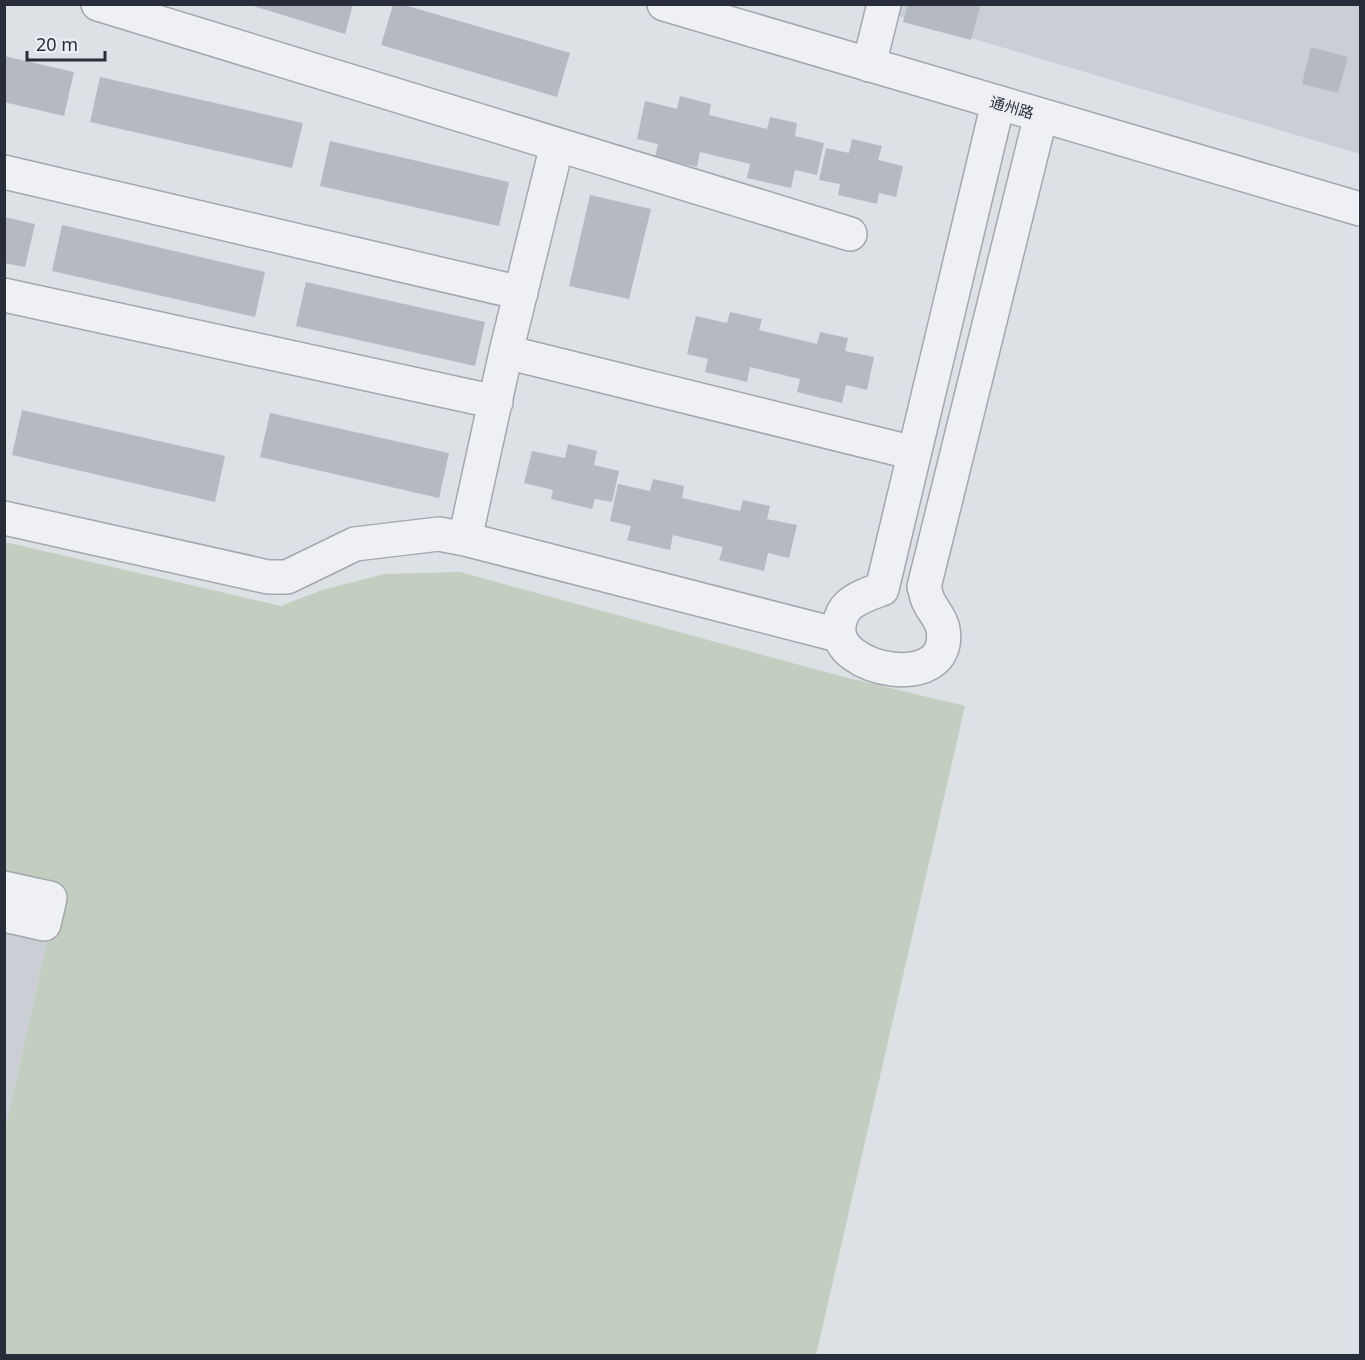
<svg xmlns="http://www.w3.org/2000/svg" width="1365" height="1360" font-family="'Noto Sans','Noto Sans SC',sans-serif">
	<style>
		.built { fill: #cbcfd5 }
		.green { fill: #c2cebf }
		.building { fill: #b5b9c1 }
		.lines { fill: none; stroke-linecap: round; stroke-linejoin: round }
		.minor-casing { stroke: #a3a7ae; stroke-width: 36 }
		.minor { stroke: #eff0f4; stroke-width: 33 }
		.labels { text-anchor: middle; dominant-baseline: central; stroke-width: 5; stroke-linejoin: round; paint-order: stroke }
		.street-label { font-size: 15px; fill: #282e39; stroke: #eceef3 }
	</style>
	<rect width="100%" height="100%" fill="#dde0e5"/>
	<path class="built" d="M860,5H1360V154Z
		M5,931L47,941L5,1131Z"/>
	<path class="green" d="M5,542L281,606L322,590L384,574L460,572L840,676L965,706L816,1355H5V1131L59,887L5,875Z"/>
	<path class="building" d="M247,4H353L345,34Z
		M908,4H971L980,7L971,40L903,22Z
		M393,5H404L570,53L557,97L381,45Z
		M1311,47L1348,57L1338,93L1302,84Z
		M4,56L74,72L64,116L4,102Z
		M100,77L303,123L292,168L90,122Z
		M680,96L711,104L709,115L767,129L770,117L797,123L795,136L824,143L817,175L795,170L791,188L747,178L750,164L700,152L697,167L655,157L658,144L637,139L645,101L677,109Z
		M852,139L882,146L878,160L903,166L896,197L879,193L877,204L838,195L840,184L819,180L826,148L849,153Z
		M330,141L509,182L499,226L320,186Z
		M590,195L651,209L629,299L569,286Z
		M4,217L35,224L25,267L4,263Z
		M62,225L265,272L255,317L52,271Z
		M306,282L485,322L475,366L296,326Z
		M730,312L762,319L759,330L817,344L820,332L848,338L845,351L874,357L867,390L846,385L842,403L797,392L800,379L750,367L747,382L705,372L708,359L687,354L696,316L727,323Z
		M22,410L225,456L215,502L12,455Z
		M270,413L449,453L439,498L260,457Z
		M568,444L597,451L594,465L619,471L612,502L595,499L592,509L551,499L553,490L524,483L532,451L565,458Z
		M653,479L684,486L682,498L740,511L743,500L770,506L767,519L797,525L789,558L768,553L764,571L719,560L723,547L673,535L670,550L627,540L631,526L610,521L618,484L650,491Z"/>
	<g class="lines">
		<defs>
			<path id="minor" d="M98,4L850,234
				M664,4L1360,209
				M869,65L884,4
				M998,103L882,589C871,593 858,597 849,605C843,610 840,619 839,626C833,672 954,694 943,629C941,618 932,610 928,600C926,597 926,591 924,587L1041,115
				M4,172L521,293
				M4,295L496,402
				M506,352L914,453
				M4,518L268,577H287L355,544L439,534L465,539L838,635
				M465,539L506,352L557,145
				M4,888L50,898L44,924L4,915"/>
		</defs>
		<use href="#minor" class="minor-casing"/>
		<use href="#minor" class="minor"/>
	</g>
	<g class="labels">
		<g class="street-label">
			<text transform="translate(1012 107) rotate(16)">通州路</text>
		</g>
	</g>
	<rect width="1365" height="1360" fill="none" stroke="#282e39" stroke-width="12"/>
	<path d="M27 51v9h78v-9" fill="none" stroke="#282e39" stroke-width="3"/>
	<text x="36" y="51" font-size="18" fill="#282e39" stroke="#eceef3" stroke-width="4.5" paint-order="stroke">20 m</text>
</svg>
